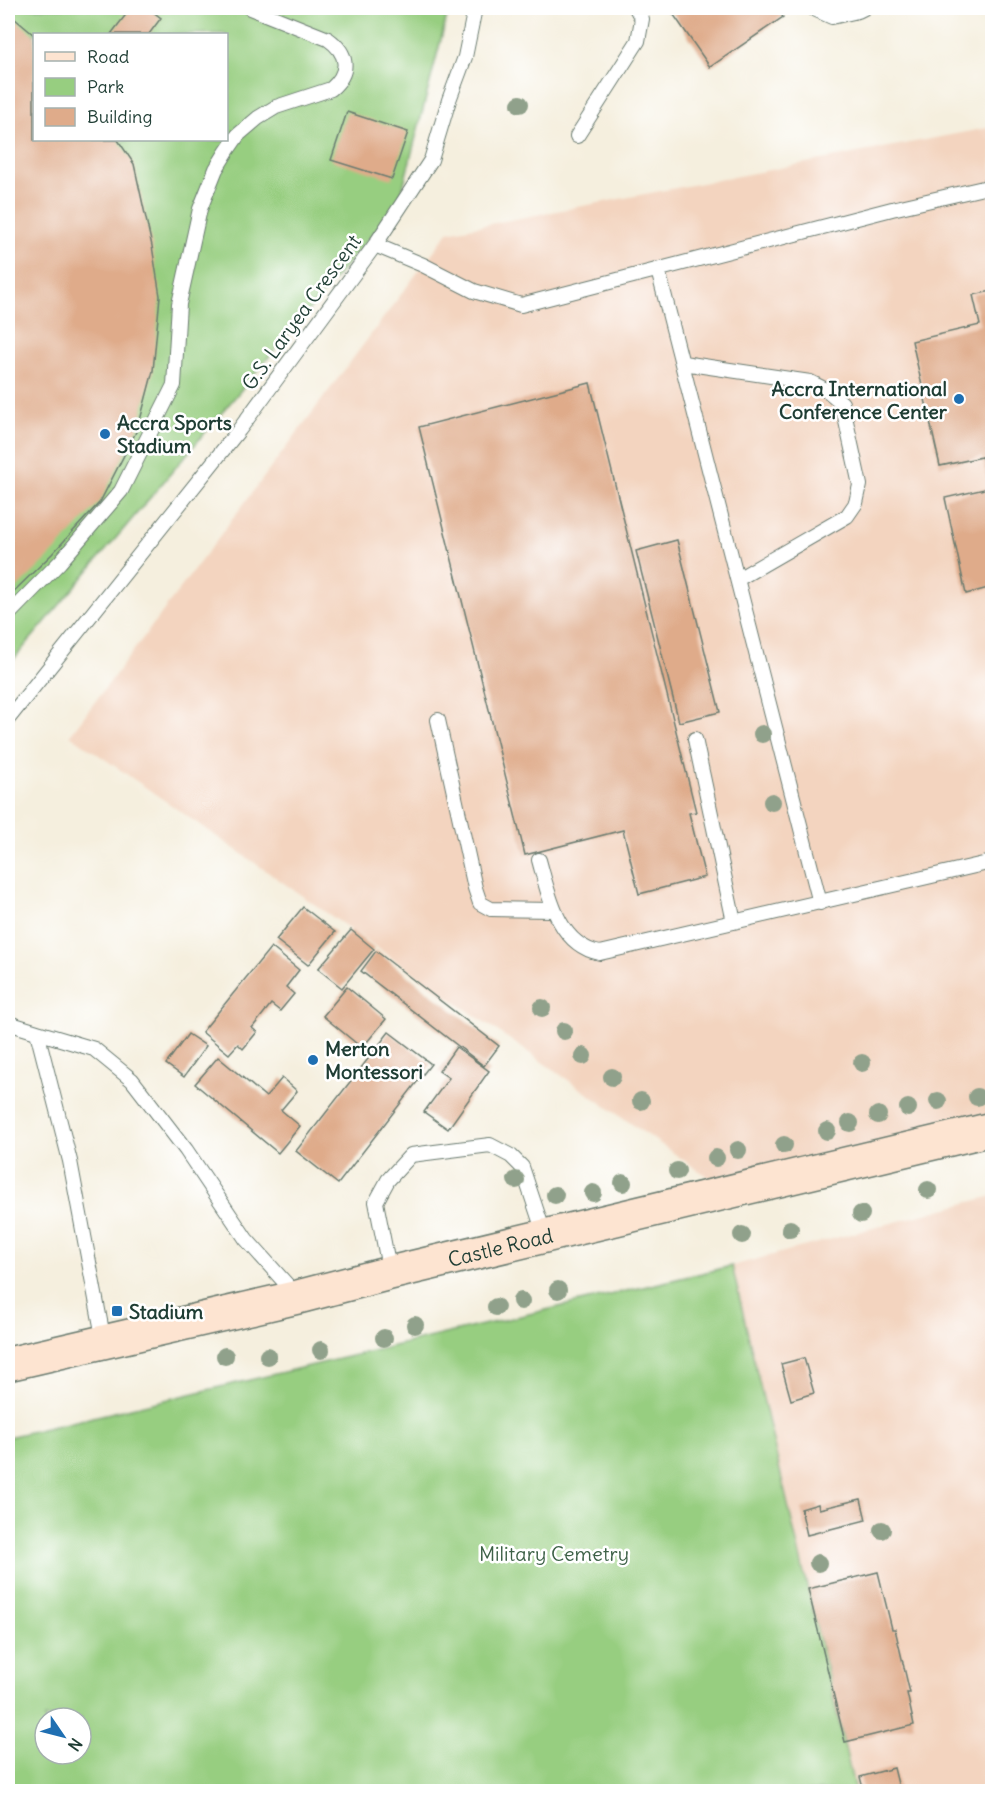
<svg xmlns="http://www.w3.org/2000/svg" width="1000" height="1799" font-family="Delius,sans-serif">
	<style>
		.built { fill: #f3d4bf }
		.green { fill: #97ce80; stroke: #5b865a; stroke-width: 1.5; fill-rule: evenodd }
		.building { fill: #dfab8a }
		.lines { fill: none; stroke-linecap: round; stroke-linejoin: round }
		.service-casing { stroke: #6a7b70; stroke-width: 16 }
		.secondary-casing { stroke: #6a7b70; stroke-width: 36 }
		.service { stroke: #fff; stroke-width: 14 }
		.secondary { stroke: #fde4d1; stroke-width: 33 }
		.tree { fill: #90a18b }
		.poi-dot { fill: #1f6fb2; stroke: #fff; stroke-width: 2 }
		.labels { text-anchor: middle; dominant-baseline: central; stroke-width: 5; stroke-linejoin: round; paint-order: stroke }
		.street-label { font-size: 20px; fill: #1f3d34; stroke: #fff }
		.poi-label { font-size: 20px; font-weight: bold; fill: #1f3d34; stroke: #fff; text-anchor: start }
		.park-label { font-size: 20px; fill: #3d6147; stroke: #fff }
	</style>
	<rect width="100%" height="100%" fill="#fff"/>
	<filter id="ink" filterUnits="userSpaceOnUse"><feTurbulence type="fractalNoise" baseFrequency=".0167" numOctaves="2"/><feDisplacementMap in="SourceGraphic" scale="12" xChannelSelector="R" yChannelSelector="G"/><feConvolveMatrix kernelMatrix="1 2 1 2 8 2 1 2 1" color-interpolation-filters="sRGB"/></filter>
	<filter id="wash" filterUnits="userSpaceOnUse"><feTurbulence type="fractalNoise" baseFrequency=".008" numOctaves="4" result="noise"/><feDisplacementMap in="SourceGraphic" scale="24" xChannelSelector="R" yChannelSelector="G"/><feGaussianBlur stdDeviation="1.35" result="paint"/><feColorMatrix in="noise" values="0 0 0 0 0 0 0 0 0 0 0 0 0 0 0 0 0 1.4 0 .05"/><feComposite in="paint" operator="in"/></filter>
	<g filter="url(#wash)">
		<rect width="100%" height="100%" fill="#f5efde"/>
		<path class="built" d="M992,127V1119L724,1188L70,735L448,232Z
			M992,1196V1791H855L732,1266Z"/>
		<path class="green" d="M8,8H449L399,203L8,666ZM34,34H226V140H34Z
			M732,1266L855,1791H8V1437ZM45,1718H81V1754H45Z"/>
		<g id="blocks">
			<path class="building" d="M131,8H148L161,18L149,34H111Z
				M669,8H776L783,17L710,67Z
				M8,13L34,35V140H118L134,164L152,246L160,296L153,371L138,428L100,502L52,554L8,597Z
				M347,112L408,132L392,179L331,160Z
				M992,291V587L966,594L945,498L989,488L982,457L940,466L912,341L980,325L973,295Z
				M590,383L696,812L689,813L705,877L639,894L623,830L525,855L419,427Z
				M677,540L720,712L679,722L636,551Z
				M303,907L335,932L308,965L276,940Z
				M351,930L374,949L342,988L318,969Z
				M271,947L299,970L286,987L294,994L280,1011L271,1004L252,1028L257,1032L243,1049L238,1044L229,1054L202,1032Z
				M376,951L499,1046L484,1066L361,971Z
				M347,987L386,1019L362,1048L323,1016Z
				M389,1032L431,1064L338,1184L296,1151Z
				M188,1034L206,1046L184,1077L166,1064Z
				M456,1047L489,1071L448,1129L424,1112L449,1078L439,1071Z
				M218,1057L266,1097L282,1078L297,1091L281,1110L300,1126L278,1153L195,1084Z
				M804,1358L814,1393L791,1400L781,1364Z
				M861,1499L866,1520L807,1535L801,1509L818,1504L819,1509Z
				M878,1572L892,1629H895L910,1693H907L914,1725L845,1742L808,1589Z
				M894,1768L900,1792H864L860,1777Z"/>
		</g>
	</g>
	<g filter="url(#ink)">
		<use href="#blocks" fill-opacity="0" stroke="#6a7b70" stroke-width="1.5"/>
		<g class="lines">
			<defs>
				<path id="service" d="M812,8L832,17L858,11L864,8
					M577,136L638,41L642,19L636,8
					M375,245L423,265L474,291L521,305L892,209L992,186
					M658,270L820,903
					M683,363L810,382L828,391L842,403L860,485L856,503L847,516L738,579
					M8,615L60,562L121,491L174,385L179,304L200,209L216,169L227,151L238,135L258,118L276,107L331,89C351,72 348,53 328,39L250,8
					M8,719L239,430L375,245L431,160L449,100L465,57L475,8
					M438,720L475,888L480,903L491,909L554,910
					M695,739L734,922
					M539,860C549,896 558,945 600,953L992,862
					M8,1023L37,1032L70,1161L104,1342
					M37,1032L94,1049L132,1080L186,1150L246,1239L298,1297
					M390,1273L376,1202L388,1180L411,1155L490,1145L511,1156L522,1167L545,1236"/>
				<g id="secondary">
					<path id="s1" d="M8,1364L298,1297L390,1273L992,1129"/>
				</g>
			</defs>
			<use href="#service" class="service-casing"/>
			<use href="#secondary" class="secondary-casing"/>
			<use href="#service" class="service"/>
			<use href="#secondary" class="secondary"/>
		</g>
		<g class="tree">
			<circle cx="520" cy="104" r="9"/>
			<circle cx="762" cy="734" r="9"/>
			<circle cx="772" cy="802" r="9"/>
			<circle cx="542" cy="1008" r="9"/>
			<circle cx="564" cy="1031" r="9"/>
			<circle cx="583" cy="1056" r="9"/>
			<circle cx="862" cy="1063" r="9"/>
			<circle cx="612" cy="1077" r="9"/>
			<circle cx="977" cy="1097" r="9"/>
			<circle cx="641" cy="1101" r="9"/>
			<circle cx="938" cy="1101" r="9"/>
			<circle cx="908" cy="1108" r="9"/>
			<circle cx="878" cy="1115" r="9"/>
			<circle cx="850" cy="1123" r="9"/>
			<circle cx="827" cy="1131" r="9"/>
			<circle cx="784" cy="1145" r="9"/>
			<circle cx="738" cy="1150" r="9"/>
			<circle cx="716" cy="1158" r="9"/>
			<circle cx="677" cy="1171" r="9"/>
			<circle cx="516" cy="1180" r="9"/>
			<circle cx="623" cy="1183" r="9"/>
			<circle cx="928" cy="1190" r="9"/>
			<circle cx="593" cy="1193" r="9"/>
			<circle cx="555" cy="1195" r="9"/>
			<circle cx="861" cy="1214" r="9"/>
			<circle cx="790" cy="1229" r="9"/>
			<circle cx="742" cy="1235" r="9"/>
			<circle cx="558" cy="1290" r="9"/>
			<circle cx="521" cy="1301" r="9"/>
			<circle cx="496" cy="1307" r="9"/>
			<circle cx="415" cy="1325" r="9"/>
			<circle cx="384" cy="1338" r="9"/>
			<circle cx="321" cy="1350" r="9"/>
			<circle cx="225" cy="1356" r="9"/>
			<circle cx="268" cy="1356" r="9"/>
			<circle cx="882" cy="1530" r="9"/>
			<circle cx="818" cy="1563" r="9"/>
		</g>
	</g>
	<g class="poi-dot">
		<circle cx="959" cy="399" r="6"/>
		<circle cx="105" cy="434" r="6"/>
		<circle cx="313" cy="1060" r="6"/>
		<rect x="111" y="1305" width="12" height="12" rx="3"/>
	</g>
	<g class="labels">
		<g class="street-label">
			<text transform="translate(301 312) rotate(-54)">G.S. Laryea Crescent</text>
			<text stroke="none"><textPath href="#s1" startOffset="506">Castle Road</textPath></text>
		</g>
		<g class="poi-label">
			<text x="947" y="388" text-anchor="end">Accra International<tspan x="947" dy="23">Conference Center</tspan></text>
			<text x="117" y="422">Accra Sports<tspan x="117" dy="23">Stadium</tspan></text>
			<text x="325" y="1048">Merton<tspan x="325" dy="23">Montessori</tspan></text>
			<text x="129" y="1311">Stadium</text>
		</g>
		<g class="park-label">
			<text x="554" y="1553">Military Cemetry</text>
		</g>
	</g>
	<rect width="1000" height="1799" fill="none" stroke="#fff" stroke-width="30"/>
	<rect x="33" y="33" width="195" height="108" fill="#ffffff" stroke="#a5b1ae" stroke-width="1.5"/>
	<rect x="45" y="52" width="30" height="9" fill="#fde4d1" stroke="#a5b1ae" stroke-width="1.5"/>
	<text x="87" y="63" font-size="18" fill="#1f3d34">Road</text>
	<rect x="45" y="78" width="30" height="18" fill="#97ce80" stroke="#a5b1ae" stroke-width="1.5"/>
	<text x="87" y="93" font-size="18" fill="#1f3d34">Park</text>
	<rect x="45" y="108" width="30" height="18" fill="#dfab8a" stroke="#a5b1ae" stroke-width="1.5"/>
	<text x="87" y="123" font-size="18" fill="#1f3d34">Building</text>
	<g transform="translate(63 1736) rotate(125)"><circle r="28" fill="#ffffff" stroke="#a5b1ae" stroke-width="1.5"/>
	<path d="M0-4.5L10 22L0 15L-10 22Z" fill="#1f6fb2"/>
	<text y="-9" font-size="16" font-weight="bold" text-anchor="middle" fill="#1f3d34">N</text>
	</g>
</svg>
